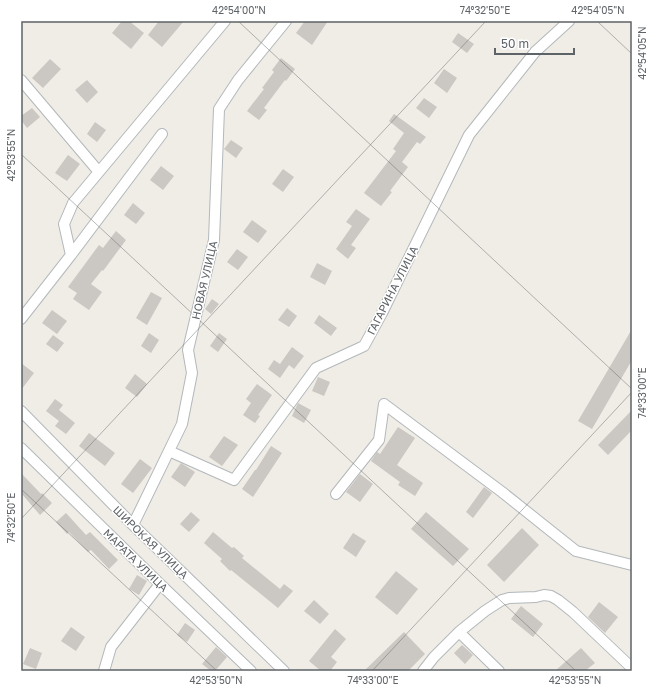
<svg xmlns="http://www.w3.org/2000/svg" width="653" height="692" font-family="'Golos Text',sans-serif">
	<style>
		.building { fill: #cbc7c2 }
		.lines { fill: none; stroke-linecap: round; stroke-linejoin: round }
		.minor-casing { stroke: #b3b8bb; stroke-width: 12 }
		.minor { stroke: #fff; stroke-width: 10 }
		.ticks { fill: none; stroke: #5e6367; stroke-width: 1; stroke-opacity: 0.45 }
		.labels { text-anchor: middle; dominant-baseline: central; stroke-width: 3; stroke-linejoin: round; paint-order: stroke }
		.street-label { font-size: 11px; fill: #5e6367; stroke: #fff }
		.neatline { fill: none; stroke: #5e6367; stroke-width: 1.5 }
		.ticks-label { font-size: 10px; text-anchor: middle; fill: #5e6367 }
	</style>
	<rect width="100%" height="100%" fill="#f0ece6"/>
	<path class="building" d="M122,21H129L144,33L131,49L112,33Z
		M159,21H184L162,47L148,35Z
		M305,21H328L312,45L296,33Z
		M458,33L474,44L467,53L452,42Z
		M281,58L295,69L286,81L285,80L264,108L267,110L259,120L247,111L264,89L262,88L274,72L272,70Z
		M50,59L61,69L43,88L32,78Z
		M444,69L457,78L447,93L434,83Z
		M87,80L98,92L87,103L75,90Z
		M424,98L437,107L429,118L416,108Z
		M32,108L40,117L27,128L21,120V116Z
		M394,114L426,137L420,144L417,142L402,162L408,167L390,191L392,192L381,206L364,193L396,151L393,149L404,133L389,121Z
		M95,122L106,130L97,142L87,134Z
		M231,140L243,148L236,158L224,149Z
		M68,155L80,164L67,181L55,173Z
		M161,166L174,176L163,190L150,180Z
		M283,169L294,177L283,192L272,184Z
		M133,203L145,213L136,224L124,215Z
		M356,209L370,219L351,245L356,248L348,259L336,249L352,226L346,222Z
		M252,220L267,231L258,243L243,232Z
		M116,231L126,240L103,271L102,270L91,284L102,292L89,310L73,299L77,293L68,287L99,245L103,248Z
		M237,249L248,257L238,270L227,262Z
		M317,263L332,271L325,285L310,277Z
		M151,292L162,298L147,325L136,318Z
		M212,299L219,304L211,314L205,309Z
		M287,308L297,316L289,327L278,320Z
		M52,310L67,321L57,334L42,323Z
		M319,315L337,328L331,336L314,323Z
		M632,329V360L592,429L578,421Z
		M149,333L159,340L151,353L141,346Z
		M219,333L227,339L218,352L210,346Z
		M53,335L64,343L57,352L46,344Z
		M292,347L304,356L294,369L289,365L280,378L268,369L274,360L280,364Z
		M21,363L34,373L21,390Z
		M135,374L147,384L137,397L125,388Z
		M318,377L330,382L324,396L312,391Z
		M257,384L272,395L258,415L260,416L255,423L243,415L251,403L246,399Z
		M55,399L63,405L59,410L75,423L66,434L55,426L59,421L46,411Z
		M298,403L311,410L304,423L292,416Z
		M632,410V430L608,455L598,445Z
		M398,427L415,438L397,465L423,483L415,496L398,485L400,482L371,461L377,452L380,454Z
		M89,433L115,453L105,466L79,446Z
		M224,436L238,445L222,466L209,457Z
		M271,446L282,453L253,497L242,489L255,470H256Z
		M140,459L152,468L133,493L121,484Z
		M181,463L195,472L185,487L171,477Z
		M21,473L41,494L42,493L52,503L40,515L21,493Z
		M360,474L373,484L360,502L346,492Z
		M484,487L492,493L473,518L466,512Z
		M191,512L200,520L189,532L180,524Z
		M426,512L469,549L453,566L411,529Z
		M66,513L86,535L90,532L118,560L109,569L91,550L88,552L69,532L67,534L56,522Z
		M522,528L539,545L504,582L487,565Z
		M213,532L232,548L234,547L244,556L242,558L280,589L284,584L293,591L278,608L231,570L230,571L220,561L222,559L204,543Z
		M353,533L366,541L356,557L343,548Z
		M396,571L418,589L397,615L375,597Z
		M137,575L147,581L139,595L129,589Z
		M314,600L329,614L320,624L304,611Z
		M599,602L618,617L605,633L588,617Z
		M521,606L543,624L533,637L511,619Z
		M185,623L195,630L187,642L177,635Z
		M71,627L85,637L76,651L61,641Z
		M335,629L346,639L331,657L337,662L330,671H321L309,661Z
		M404,632L425,654L408,671H364Z
		M462,645L473,655L465,664L454,653Z
		M216,647L227,657L215,671H211L202,664Z
		M30,648L42,653L36,669L23,664Z
		M581,648L595,663L585,671H555Z"/>
	<g class="lines">
		<defs>
			<path id="minor" d="M21,80L99,172
				M71,255L162,134
				M21,319L71,255L64,224L73,203L225,21
				M21,411L133,525L284,671
				M21,448L160,584L251,671
				M169,451L234,480L316,368L364,346L382,313L469,135L535,52L569,21
				M336,494L379,440L384,404L502,492L576,551L632,565
				M133,525L182,424L192,373L188,350L214,240L219,109L238,80L286,21
				M459,632L499,671
				M104,671L111,647L160,584
				M423,671L434,657L459,632L485,611L502,600L509,598L536,597L544,595L551,596L558,600L573,612L632,668"/>
		</defs>
		<use href="#minor" class="minor-casing"/>
		<use href="#minor" class="minor"/>
	</g>
	<path class="ticks" d="M238,21L632,389M597,21L632,54M21,154L576,671M21,489L217,671M21,519L486,21M372,671L632,392"/>
	<g class="labels">
		<g class="street-label">
			<text transform="translate(204 280) rotate(-77)">НОВАЯ УЛИЦА</text>
			<text transform="translate(392 290) rotate(-63)">ГАГАРИНА УЛИЦА</text>
			<text transform="translate(151 542) rotate(44)">ШИРОКАЯ УЛИЦА</text>
			<text transform="translate(136 560) rotate(44)">МАРАТА УЛИЦА</text>
		</g>
	</g>
	<rect width="653" height="692" fill="none" stroke="#ffffff" stroke-width="44"/>
	<path d="M495 48v6h79v-6" fill="none" stroke="#5e6367" stroke-width="2"/>
	<text x="501" y="48" font-size="12" fill="#5e6367" stroke="#ffffff" stroke-width="3" paint-order="stroke">50 m</text>
	<rect x="22" y="22" width="609" height="648" class="neatline"/>
	<g class="ticks-label">
		<text x="239" y="14">42°54'00"N</text>
		<text x="485" y="14">74°32'50"E</text>
		<text x="598" y="14">42°54'05"N</text>
		<text transform="translate(642 53) rotate(-90)" y="4">42°54'05"N</text>
		<text transform="translate(11 155) rotate(-90)" y="4">42°53'55"N</text>
		<text transform="translate(642 393) rotate(-90)" y="4">74°33'00"E</text>
		<text transform="translate(11 518) rotate(-90)" y="4">74°32'50"E</text>
		<text x="216" y="684">42°53'50"N</text>
		<text x="373" y="684">74°33'00"E</text>
		<text x="575" y="684">42°53'55"N</text>
	</g>
</svg>
